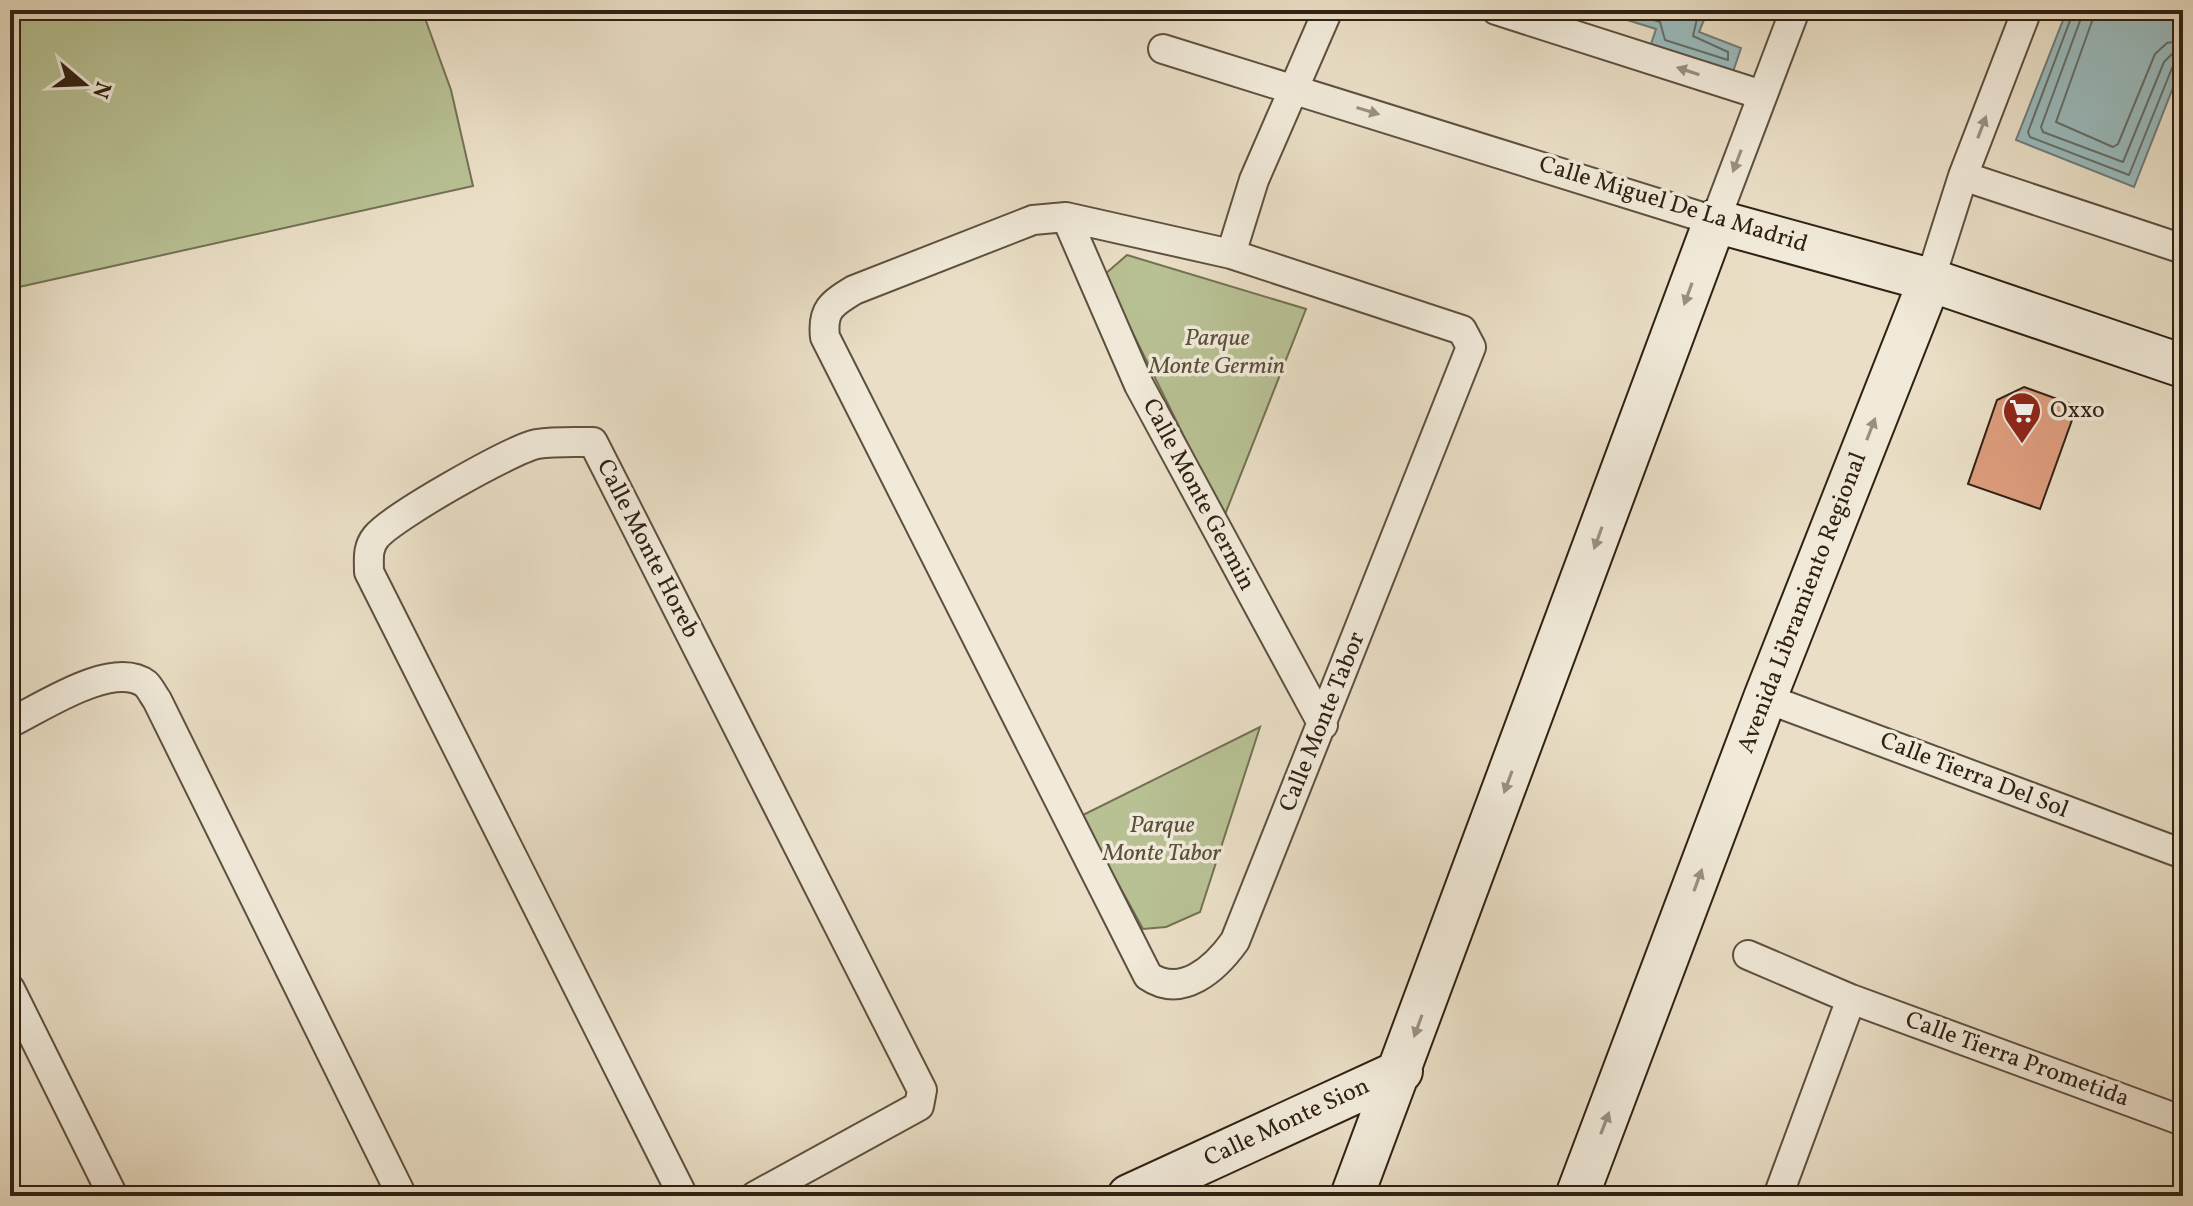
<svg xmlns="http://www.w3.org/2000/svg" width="2193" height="1206" font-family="Vollkorn,serif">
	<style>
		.green { fill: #b8c194; stroke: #747154; stroke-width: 2 }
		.water { fill: #9abbbd; stroke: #707d79; stroke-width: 2 }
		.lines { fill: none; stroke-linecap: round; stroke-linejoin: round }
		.shore { stroke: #656e68; stroke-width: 2 }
		.building { fill: #de9d7e; stroke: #302114; stroke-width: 2 }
		.street-casing { stroke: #5e5040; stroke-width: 32 }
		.secondary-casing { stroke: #302114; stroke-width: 46 }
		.street { stroke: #f1eada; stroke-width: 28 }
		.secondary { stroke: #f1eada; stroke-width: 42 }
		.oneway { fill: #9a9081 }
		.labels { text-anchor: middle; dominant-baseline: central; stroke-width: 7; stroke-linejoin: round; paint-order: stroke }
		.street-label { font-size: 24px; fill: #302114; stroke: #f1eada }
		.park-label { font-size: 24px; font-style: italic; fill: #59513a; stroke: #f1eada }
		.poi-label { font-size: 24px; fill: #302114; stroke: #f1eada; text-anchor: start }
	</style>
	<rect width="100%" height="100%" fill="#eadfc6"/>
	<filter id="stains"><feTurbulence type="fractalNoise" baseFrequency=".0025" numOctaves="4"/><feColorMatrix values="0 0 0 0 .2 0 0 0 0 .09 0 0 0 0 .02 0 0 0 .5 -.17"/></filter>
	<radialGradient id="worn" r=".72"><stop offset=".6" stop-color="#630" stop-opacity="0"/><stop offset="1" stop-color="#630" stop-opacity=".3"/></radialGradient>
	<path class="green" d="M10,10H422L451,90L473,186L10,289Z
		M1127,255L1306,309L1224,517L1104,275Z
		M1260,727L1200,912L1166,927L1143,929L1081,816Z"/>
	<path class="water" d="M1595,10H1708L1699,32L1741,48L1733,72L1651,44L1656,29Z
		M2067,10H2183V62L2134,187L2016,140Z"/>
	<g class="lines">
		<path class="shore" d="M1622,10L1660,22L1665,40L1728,60V52L1693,36L1699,10
			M2074,10L2028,132L2030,137L2129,175L2172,68L2183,62
			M2084,10L2041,127L2043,132L2123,162L2164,62L2172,54L2183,52
			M2096,10L2056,122L2113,147L2118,144L2155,54L2167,43L2183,40"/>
	</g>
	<path class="building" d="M2024,387L2077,406L2040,509L1968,484L1997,400Z"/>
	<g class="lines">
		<defs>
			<path id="street" d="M1496,10L1762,95
				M1163,49L1715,221L1795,10
				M1963,176L2183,249
				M1066,217L1231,254L1462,330L1471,347L1235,941C1215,969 1182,999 1148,976L825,337C822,310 831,304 854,290L1033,220Z
				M1066,217L1139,385L1323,725
				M1231,254L1254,180L1328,10
				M1930,280L1963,176L2027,10
				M1765,698L2183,854
				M10,723C41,708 113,659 146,684C150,688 154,696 157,700L402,1196
				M1748,955L1851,999L2183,1121
				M10,989L113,1196
				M683,1196L369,572C369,559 367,548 376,537C392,517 512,449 537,444C555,441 575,442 593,442L922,1090L919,1106L755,1196
				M1778,1196L1851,999"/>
			<path id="secondary" d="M1129,1196L1401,1071
				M1352,1196L1715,221L1930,280L2183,366
				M1577,1196L1765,698L1930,280"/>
		</defs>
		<use href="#street" class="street-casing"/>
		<use href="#secondary" class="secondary-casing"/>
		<use href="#street" class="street"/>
		<use href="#secondary" class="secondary"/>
	</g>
	<defs><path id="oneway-solid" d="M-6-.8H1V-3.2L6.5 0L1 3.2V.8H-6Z" transform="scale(2)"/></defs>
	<g class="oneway">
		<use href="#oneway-solid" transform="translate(1688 71) rotate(-162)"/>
		<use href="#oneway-solid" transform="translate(1368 111) rotate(17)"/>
		<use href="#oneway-solid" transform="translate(1982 127) rotate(-69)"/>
		<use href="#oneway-solid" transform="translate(1737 161) rotate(111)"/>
		<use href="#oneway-solid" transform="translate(1688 294) rotate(110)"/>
		<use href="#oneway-solid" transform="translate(1871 429) rotate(-69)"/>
		<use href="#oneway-solid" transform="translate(1598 538) rotate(110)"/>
		<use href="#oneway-solid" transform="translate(1508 782) rotate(110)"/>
		<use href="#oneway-solid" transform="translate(1698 880) rotate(-70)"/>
		<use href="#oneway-solid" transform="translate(1418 1026) rotate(110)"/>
		<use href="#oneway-solid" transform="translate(1605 1123) rotate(-69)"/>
	</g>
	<defs>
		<symbol id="supermarket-pin" viewBox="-11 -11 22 30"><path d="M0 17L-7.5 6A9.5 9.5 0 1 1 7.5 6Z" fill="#8f2418" stroke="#f1eada"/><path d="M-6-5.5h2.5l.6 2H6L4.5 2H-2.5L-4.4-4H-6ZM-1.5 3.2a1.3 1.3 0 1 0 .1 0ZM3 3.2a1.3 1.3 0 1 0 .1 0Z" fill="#fff"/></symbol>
	</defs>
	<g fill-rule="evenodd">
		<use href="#supermarket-pin" x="2000" y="389" width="44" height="60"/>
	</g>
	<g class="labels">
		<g class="street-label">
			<text transform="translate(1673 205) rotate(17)">Calle Miguel De La Madrid</text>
			<text transform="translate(1198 495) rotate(62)">Calle Monte Germin</text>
			<text transform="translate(647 549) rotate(63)">Calle Monte Horeb</text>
			<text transform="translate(1803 603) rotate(-69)">Avenida Libramiento Regional</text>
			<text transform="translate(1323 722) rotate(-68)">Calle Monte Tabor</text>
			<text transform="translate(1974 776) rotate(21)">Calle Tierra Del Sol</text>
			<text transform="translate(2017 1060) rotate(20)">Calle Tierra Prometida</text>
			<text transform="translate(1287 1123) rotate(-25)">Calle Monte Sion</text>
		</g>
		<g class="park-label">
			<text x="1217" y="339">Parque<tspan x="1217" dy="28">Monte Germin</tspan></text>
			<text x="1162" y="826">Parque<tspan x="1162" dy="28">Monte Tabor</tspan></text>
		</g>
		<g class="poi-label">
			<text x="2050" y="411">Oxxo</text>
		</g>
	</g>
	<rect width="2193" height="1206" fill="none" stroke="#eadfc6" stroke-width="40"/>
	<rect x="12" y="12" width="2169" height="1182" fill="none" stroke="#302114" stroke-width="4"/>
	<rect x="20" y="20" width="2153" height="1166" fill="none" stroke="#302114" stroke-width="2"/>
	<g transform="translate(84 84) rotate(109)" stroke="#f1eada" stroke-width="6" paint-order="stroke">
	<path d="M0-6L14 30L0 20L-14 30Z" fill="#302114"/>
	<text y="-12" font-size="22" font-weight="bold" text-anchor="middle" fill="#302114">N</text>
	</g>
	<rect width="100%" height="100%" filter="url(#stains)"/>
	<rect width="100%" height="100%" fill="url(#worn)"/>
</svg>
